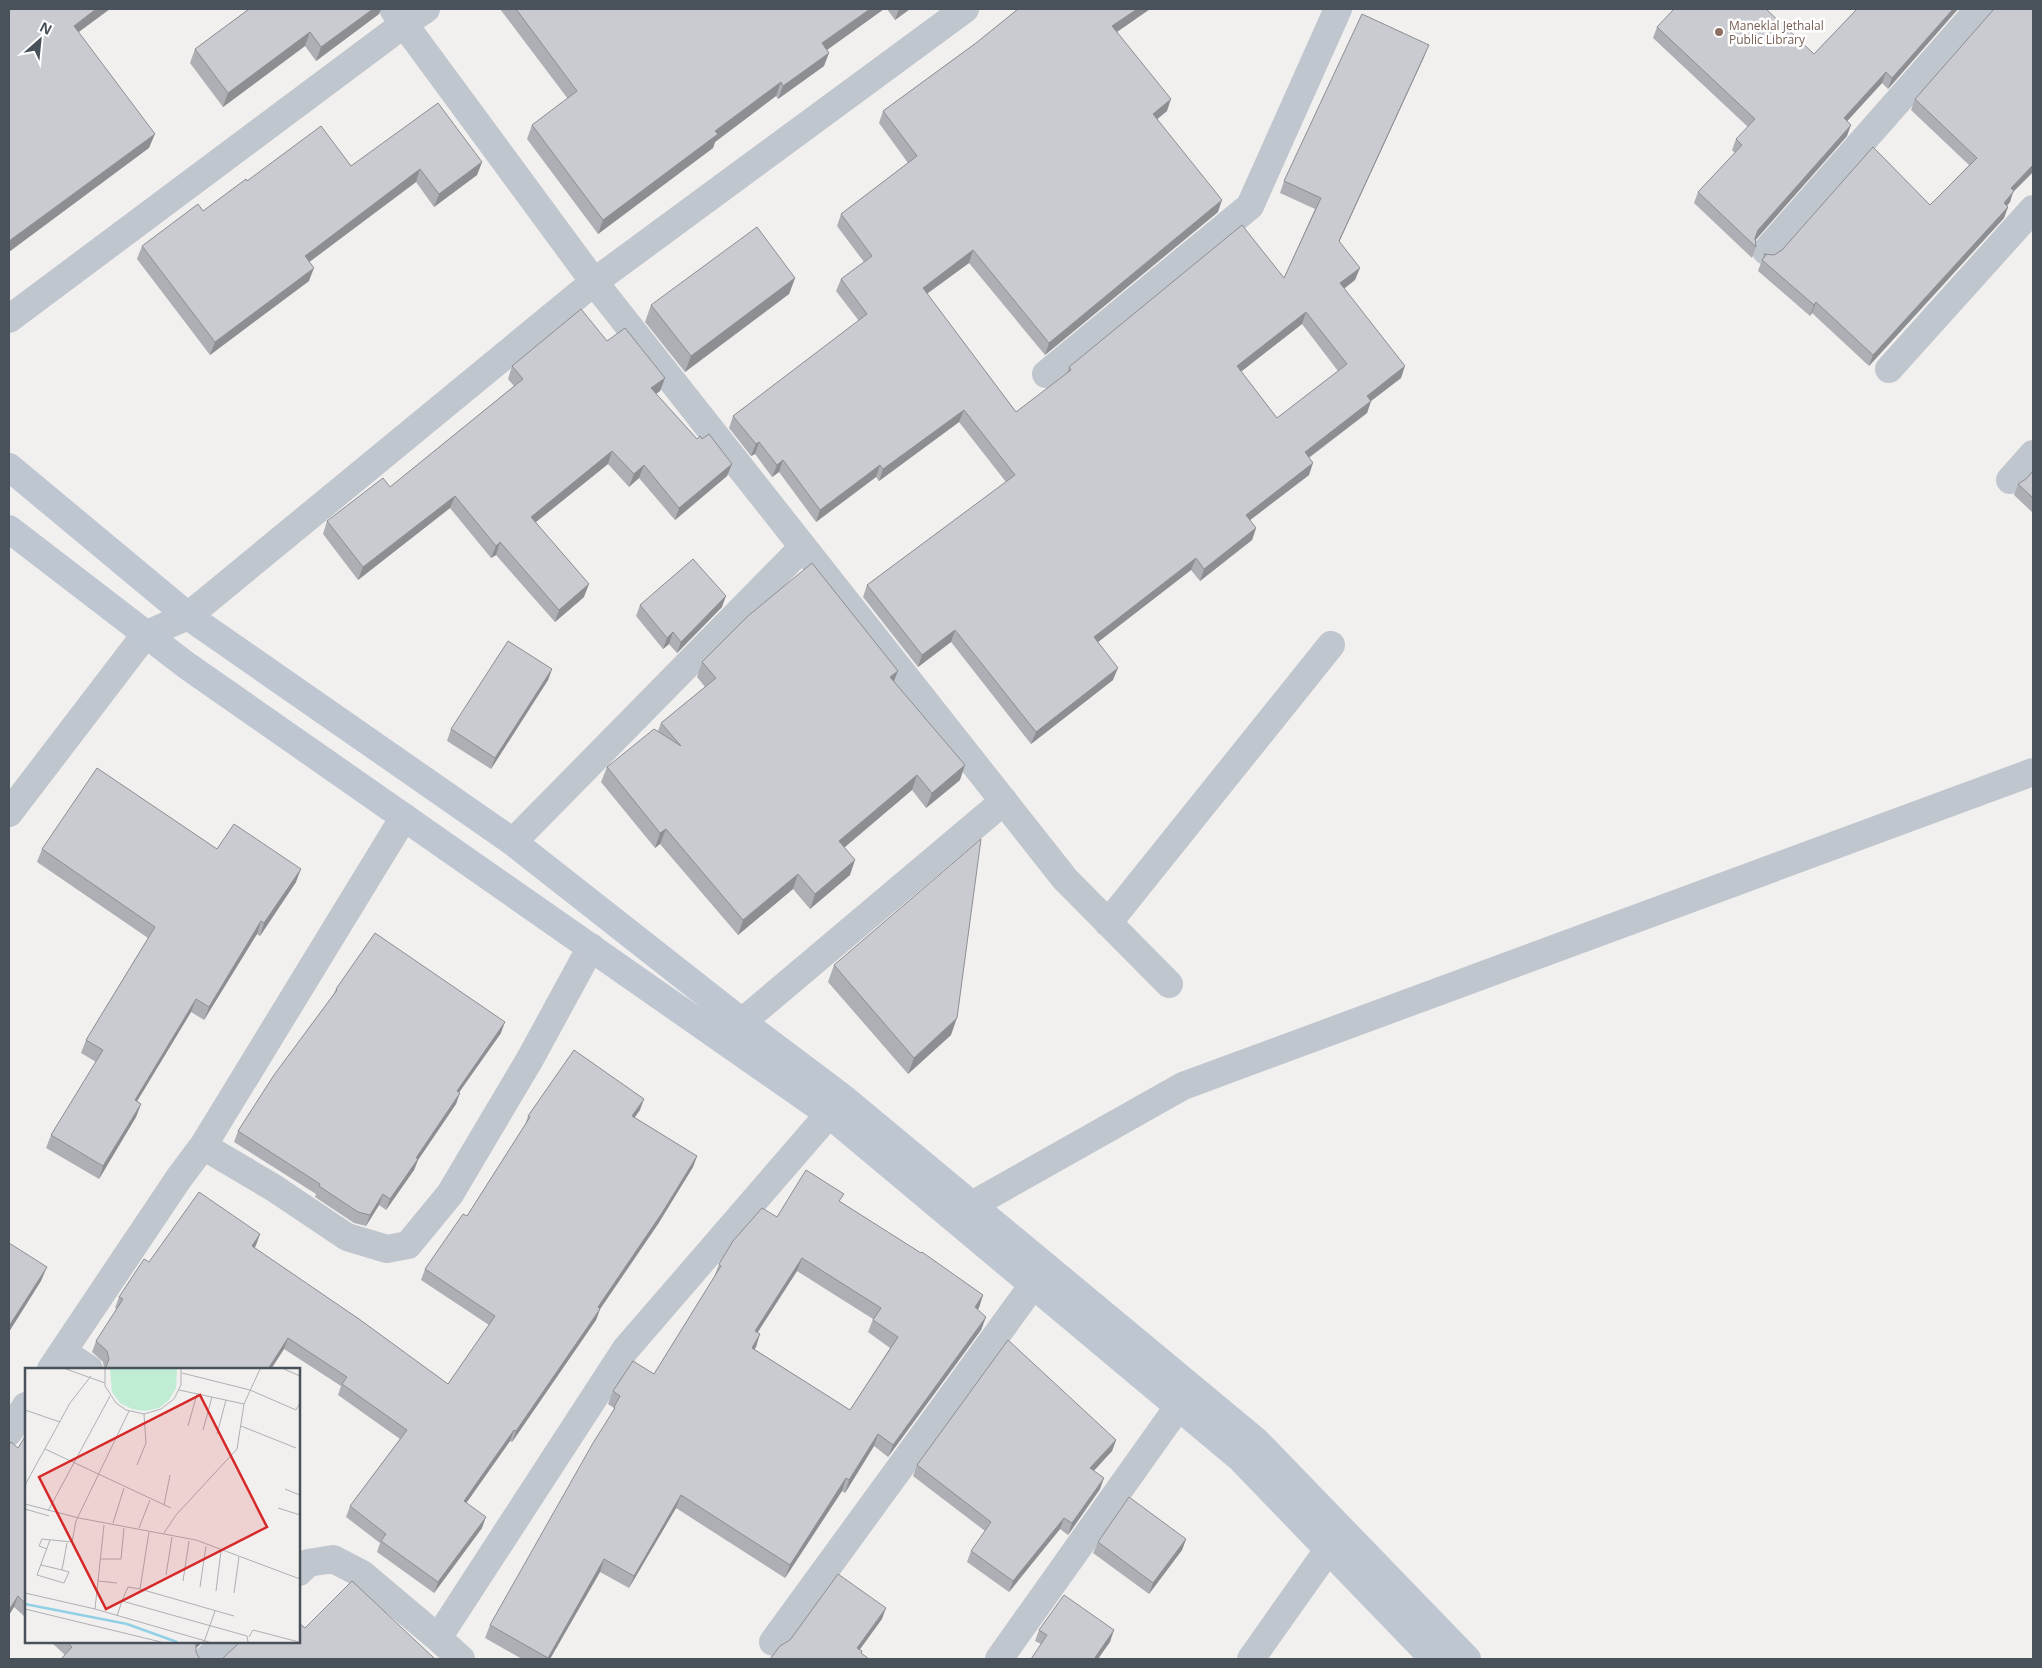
<svg xmlns="http://www.w3.org/2000/svg" width="2042" height="1668" font-family="'Open Sans',sans-serif">
	<style>
		.lines { fill: none; stroke-linecap: round; stroke-linejoin: round }
		.minor { stroke: #bfc6cd; stroke-width: 28 }
		.secondary { stroke: #bec7d1; stroke-width: 28 }
		.wall { fill: #aeafb4; fill-rule: evenodd }
		.shaded-wall { fill: #8d8e92 }
		.building { fill: #cacbd1; stroke: #8d8e92; fill-rule: evenodd }
		.education-dot { fill: #8d6e63; stroke: #fff; stroke-width: 2 }
		.labels { text-anchor: middle; dominant-baseline: central; stroke-width: 5; stroke-linejoin: round; paint-order: stroke }
		.education-label { font-size: 12px; fill: #785e54; stroke: #fff; text-anchor: start }
		.inset-river { fill: none; stroke: #92d0e5; stroke-width: 2.5 }
		.inset-road { fill: none; stroke: #aeb0b4; stroke-width: 1 }
		.view { fill: #d62828; fill-opacity: 0.15; stroke: #d62828; stroke-width: 2.5 }
		.inset-edge { fill: none; stroke: #49525b; stroke-width: 2.5 }
	</style>
	<rect width="100%" height="100%" fill="#f2efef"/>
	<g class="lines">
		<path class="minor" d="M393,9L594,282L1065,879L1169,984
			M1766,251L1979,9
			M9,319L404,24L426,9
			M1889,369L2033,209
			M1046,374L1250,206L1338,9
			M2010,480L2033,454
			M9,813L145,635L188,616L594,282L965,9
			M513,842L803,547
			M1108,923L1331,645
			M742,1022L1004,801
			M203,1146L274,1188L347,1237L387,1249L408,1245L450,1194L530,1059L591,947
			M972,1205L1183,1086L2033,772
			M63,1352L89,1369
			M51,1369L179,1178L203,1146L404,817
			M9,1432L26,1406
			M299,1572L308,1563L333,1559L362,1574L438,1638L625,1350L829,1114
			M438,1638L461,1659
			M773,1642L1033,1285
			M207,1659L225,1642
			M999,1659L1178,1407
			M1251,1659L1328,1550"/>
		<path class="secondary" d="M9,467L188,616L513,842L742,1022L843,1098L1256,1441L1467,1659
			M9,529L186,665L829,1114L1240,1458L1434,1659"/>
	</g>
	<path class="wall" d="M249,9H381L379,14L316,61L305,46L223,107L190,63L195,49Z
		M500,9H884L827,50L824,66L778,99L776,96L715,142L713,148L598,234L527,139L532,125L568,99Z
		M887,9H910L895,20Z
		M1018,9H1150L1117,32L1167,111L1157,119L1218,212L1045,355L969,263L927,294L1016,412L1066,374L1069,367L1284,278L1315,209L1280,193L1284,181L1424,57L1339,242L1355,280L1344,288L1401,378L1371,401L1367,413L1309,458V475L1250,520L1256,528L1252,540L1200,581L1191,570L1098,642L1113,680L1031,744L951,642L918,667L863,597L867,585L1006,482L959,422L879,481L876,477L816,522L779,472L772,477L755,454L751,456L729,428L733,416L859,321L836,291L841,279L864,262L837,226L841,214L908,163L879,123L883,111L976,43ZM1302,324L1338,371L1277,418L1241,371Z
		M1857,9H1958L1888,89L1882,83L1847,121V136L1755,240L1756,247L1752,258L1694,203L1698,192L1735,153L1732,150L1736,139L1748,127L1653,38L1657,27L1814,54Z
		M2033,9V172L2013,192L2010,202L2007,206L2008,207L2004,218L1869,366L1812,313L1810,316L1758,271L1764,254L1774,255L1930,205L1969,165L1911,110L1915,99Z
		M482,162L477,175L434,207L416,182L309,262V281L210,355L137,259L142,246L203,211L247,181L351,166Z
		M795,278L789,294L685,372L645,322L651,305Z
		M607,341L665,378L660,391L656,394L697,439H702L732,464L727,476L675,520L639,478L629,487L608,464L536,522L584,597L555,622L496,555L491,558L450,508L358,580L323,534L327,521L390,487L514,386L508,379L512,366Z
		M2033,471V513L2014,495L2018,484L2026,479Z
		M640,605L722,607L677,653L669,644L663,649L636,616Z
		M702,662L894,681L960,780L926,808L912,790L844,848L850,875L810,909L793,889L738,935L660,844L655,848L601,782L607,767L658,731L661,723L705,687L697,677Z
		M552,669L548,680L491,769L447,741L451,729Z
		M42,849H217L296,882L260,936L257,934L204,1020L191,1012L137,1101L141,1104L136,1117L99,1179L46,1148L51,1135L96,1062L81,1053L86,1040L148,938L37,862Z
		M834,965L951,1035L908,1074L828,982Z
		M336,989L501,1033L459,1092L456,1104L418,1160L414,1170L386,1210L379,1205L366,1226L354,1223L315,1197L316,1194L234,1142L238,1131L333,995Z
		M640,1110L634,1117L697,1156L693,1167L658,1224L600,1309L596,1320L512,1442L510,1441L466,1503L482,1528L434,1593L377,1552L380,1543L346,1517L350,1506L400,1439L338,1395L341,1386L284,1349L271,1369H103L104,1368L103,1362L92,1352L96,1341L117,1309L115,1308L119,1297L149,1262L260,1234L256,1245L255,1248L448,1384L489,1325L421,1280L425,1269L467,1216L525,1125L528,1116Z
		M841,1202L983,1295L977,1310L986,1317L981,1330L888,1457L874,1446L845,1493L842,1491L785,1578L676,1508L629,1588L600,1572L550,1659H522L485,1638L490,1625L611,1415L614,1408L608,1404L613,1391L654,1374L714,1277L719,1264L777,1217ZM797,1271L873,1319L868,1332L890,1348L850,1410L754,1349L756,1347L758,1332Z
		M26,1435V1618L14,1607L9,1615V1445L18,1448Z
		M1116,1440L1112,1451L1094,1471L1100,1489L1068,1535L1060,1529L1009,1592L967,1562L971,1551L985,1531L913,1476L917,1465Z
		M1186,1539L1182,1550L1149,1594L1093,1553L1098,1542Z
		M1039,1630L1110,1642L1041,1644L1035,1641Z
		M51,1642H203L196,1648L65,1655Z"/>
	<path class="shaded-wall" d="M96,9H110L68,40L74,26Z
		M373,9H381L379,14L316,61L321,47Z
		M870,9H884L817,57L822,43Z
		M899,9H910L895,20Z
		M1137,9H1150L1108,38L1112,26Z
		M1953,9H1958L1888,89L1892,78Z
		M310,32L305,46L223,107L228,93Z
		M1429,45L1424,57L1334,253L1339,241Z
		M829,53L824,66L778,99L783,86Z
		M1886,72L1882,83L1840,129L1844,118Z
		M781,82L776,96L715,142L713,148L598,234L603,220L715,131Z
		M1171,99L1167,111L1149,126L1153,114Z
		M1851,125L1847,136L1753,243L1758,230Z
		M155,134L149,148L9,252V241Z
		M482,162L477,175L434,207L439,194Z
		M2033,165V172L2013,192L2010,202L2000,214L2011,188Z
		M420,169L416,182L300,269L305,256Z
		M1222,200L1218,212L1045,355L1049,343Z
		M2008,207L2004,218L1869,366L1873,355Z
		M973,250L969,263L918,300L923,288Z
		M314,268L309,281L210,355L215,342Z
		M1360,268L1355,280L1336,295L1340,283Z
		M795,278L789,294L685,372L691,356Z
		M1816,302L1812,313L1810,316L1814,305Z
		M1306,312L1302,324L1233,378L1237,366Z
		M1405,366L1401,378L1371,401L1367,413L1300,464L1305,452L1367,396Z
		M665,378L660,391L646,401L651,388Z
		M964,410L959,422L879,481L883,469Z
		M759,442L755,454L751,456L756,444Z
		M612,451L608,464L526,530L531,517Z
		M783,460L779,472L772,477L777,465Z
		M1313,463L1309,475L1241,527L1246,515Z
		M732,464L727,476L675,520L679,508Z
		M644,465L639,478L629,487L634,474Z
		M880,465L876,477L816,522L820,510Z
		M455,496L450,508L358,580L363,567Z
		M1256,528L1252,540L1200,581L1204,569Z
		M500,542L496,555L491,558L496,546Z
		M1196,558L1191,570L1089,649L1094,637Z
		M589,584L584,597L555,622L559,610Z
		M726,596L722,607L677,653L681,642Z
		M955,630L951,642L918,667L922,655Z
		M673,632L669,644L663,649L667,638Z
		M1118,668L1113,680L1031,744L1036,732Z
		M552,669L548,680L491,769L495,758Z
		M898,671L892,686L890,677Z
		M965,765L960,780L926,808L932,793Z
		M917,775L912,790L834,856L839,841Z
		M666,829L660,844L655,848L660,833Z
		M855,860L850,875L810,909L815,894Z
		M301,869L296,882L260,936L264,923Z
		M798,874L793,889L738,935L743,920Z
		M261,921L257,934L204,1020L209,1007Z
		M196,999L191,1012L130,1113L135,1100Z
		M957,1018L951,1035L908,1074L914,1058Z
		M505,1022L501,1033L453,1101L457,1091Z
		M460,1093L456,1104L418,1160L414,1170L386,1210L390,1199L416,1158Z
		M644,1099L640,1110L628,1127L632,1116Z
		M141,1104L136,1117L99,1179L103,1166Z
		M697,1156L693,1167L658,1224L594,1318L598,1307Z
		M383,1194L379,1205L366,1226L370,1215Z
		M260,1234L256,1245L248,1257L252,1246Z
		M802,1258L797,1271L750,1344L755,1331Z
		M47,1267L41,1281L9,1332V1326Z
		M983,1295L979,1308L970,1320L975,1307Z
		M600,1309L596,1320L512,1442L516,1431Z
		M986,1317L981,1330L888,1457L893,1445Z
		M760,1334L756,1347L747,1361L752,1348Z
		M288,1338L284,1349L271,1369H268Z
		M514,1430L510,1441L460,1512L464,1501Z
		M878,1434L874,1446L845,1493L849,1480Z
		M1116,1440L1112,1451L1086,1479L1090,1468Z
		M846,1478L842,1491L785,1578L790,1565Z
		M1104,1478L1100,1489L1068,1535L1072,1523Z
		M681,1495L676,1508L629,1588L634,1576Z
		M486,1517L482,1528L434,1593L438,1582Z
		M1064,1518L1060,1529L1009,1592L1013,1581Z
		M1186,1539L1182,1550L1149,1594L1153,1583Z
		M604,1559L600,1572L550,1659H547Z
		M18,1596L14,1607L9,1615V1610Z
		M886,1608L882,1619L853,1659L857,1648Z
		M1114,1630L1110,1642L1098,1659H1094Z
		M197,1642H203L196,1648V1644Z"/>
	<path class="building" d="M9,9H96L74,26L155,134L9,241Z
		M249,9H373L321,47L310,32L228,93L195,49Z
		M516,9H870L822,43L829,53L783,86L781,82L715,131L718,134L603,220L532,125L577,91Z
		M1018,9H1137L1112,26L1171,99L1153,114L1222,200L1049,343L973,250L923,288L1016,412L1071,370L1069,367L1242,225L1284,278L1321,198L1284,181L1362,14L1429,45L1339,241L1360,268L1340,283L1405,366L1367,396L1371,401L1305,452L1313,463L1246,515L1256,528L1204,569L1196,558L1094,637L1118,668L1036,732L955,630L922,655L867,585L1015,475L964,410L883,469L880,465L820,510L783,460L777,465L759,442L756,444L733,416L867,314L841,279L872,256L841,214L917,156L883,111L976,43ZM1306,312L1347,364L1277,418L1237,366Z
		M1674,9H1766L1814,54L1857,9H1953L1892,78L1886,72L1844,118L1851,125L1758,230L1755,238L1756,247L1698,192L1742,145L1736,139L1755,119L1657,27Z
		M1994,9H2033V165L2011,188L2014,191L2004,203L2008,207L1873,355L1816,302L1814,305L1762,260L1766,255L1764,254L1774,255L1782,250L1873,147L1930,205L1977,158L1915,99Z
		M438,103L482,162L439,194L420,169L305,256L314,268L215,342L142,246L198,204L203,211L246,179L247,181L321,126L351,166Z
		M757,227L795,278L691,356L651,305Z
		M581,309L607,341L625,328L665,378L651,388L697,439L700,436L702,439L709,434L732,464L679,508L644,465L634,474L612,451L531,517L589,584L559,610L500,542L496,546L455,496L363,567L327,521L383,478L390,487L523,379L512,366Z
		M2033,471V498L2018,484L2026,479Z
		M693,559L726,596L681,642L673,632L667,638L640,605Z
		M812,563L898,671L890,677L965,765L932,793L917,775L839,841L855,860L815,894L798,874L743,920L666,829L660,833L607,767L654,729L681,746L661,723L716,678L702,662L748,616Z
		M508,641L552,669L495,758L451,729Z
		M97,768L217,849L234,824L301,869L264,923L261,921L209,1007L196,999L135,1100L141,1104L103,1166L51,1135L103,1050L86,1040L155,927L42,849Z
		M981,839L957,1018L914,1058L834,965Z
		M375,933L505,1022L457,1091L460,1093L416,1158L418,1159L390,1199L383,1194L370,1215L358,1212L319,1186L320,1184L238,1131L274,1075L337,990L336,989Z
		M574,1050L644,1099L632,1116L697,1156L662,1213L598,1307L600,1309L516,1431L514,1430L464,1501L486,1517L438,1582L381,1541L386,1534L350,1506L407,1430L342,1384L347,1377L288,1338L268,1369H103L106,1367L109,1359L107,1351L96,1341L123,1299L119,1297L144,1259L149,1262L199,1192L260,1234L252,1246L359,1319L448,1384L495,1316L425,1269L463,1214L467,1216L530,1117L528,1116Z
		M806,1170L844,1194L839,1201L921,1253L922,1252L983,1295L975,1307L986,1317L893,1445L878,1434L849,1480L846,1478L790,1565L681,1495L634,1576L604,1559L548,1658L490,1625L593,1443L615,1408L614,1407L620,1396L613,1391L633,1361L654,1374L721,1266L719,1264L733,1241L762,1208L777,1217ZM802,1258L881,1308L873,1320L898,1337L850,1410L752,1348L760,1334L755,1331Z
		M9,1243L47,1267L9,1326Z
		M1008,1340L1116,1440L1090,1468L1104,1478L1072,1523L1064,1518L1013,1581L971,1551L991,1522L917,1465Z
		M26,1435V1604L18,1596L9,1610V1445L11,1442L18,1448Z
		M1129,1497L1186,1539L1153,1583L1098,1542Z
		M838,1574L886,1608L857,1648L862,1651L861,1653L869,1659H770L780,1646L790,1640Z
		M352,1581L435,1659H222L240,1642H299V1623L305,1628Z
		M1064,1595L1114,1630L1094,1659H1031L1047,1635L1039,1630Z
		M67,1642H197L196,1644V1652L199,1658L201,1659H61L72,1647Z"/>
	<circle class="education-dot" cx="1719" cy="32" r="5"/>
	<g class="labels">
		<g class="education-label">
			<text x="1729" y="25">Maneklal Jethalal<tspan x="1729" dy="14">Public Library</tspan></text>
		</g>
	</g>
	<g transform="translate(25 1368)">
		<rect width="275" height="275" fill="#f2efef"/>
		<path d="M85,1H152L151,20L144,32L134,40L120,43L107,41L95,35L87,24Z" fill="#c1ecd4"/>
		<path class="inset-river" d="M0,236L102,256L152,274"/>
		<path class="inset-road" d="M41,1L80,15M80,1V18L91,35L101,42L119,46L136,41L149,31L156,17V1M259,1L275,8M157,5L225,22L271,42L275,35M154,22L219,36L235,1M0,42L35,54M163,58L172,26M216,58L271,80M178,62L187,29M192,66L201,32M20,81L146,140M112,97L121,75L119,46M0,117L45,35L66,8M260,121L275,127M0,136L54,150L171,172L275,211M139,137L145,107M253,140L275,147M0,141L24,148M23,143L85,28M88,155L99,120M114,160L125,132M139,165L151,147L212,81L219,36M25,172L12,207L39,215L44,204L37,202L42,175M22,181L14,178L17,171L47,174L51,153L104,43M76,191H96L99,160M16,197L37,202M141,207L147,169M73,213L92,215M158,213L164,173M175,219L181,178M115,221L209,248M191,223L196,183M0,225L70,241L184,274M209,225L214,189M97,233L103,219L115,221L124,164M0,241L136,274M70,241L79,157M92,248L97,233L222,268L223,274M224,269L228,262L274,274M179,274L190,243"/>
		<path class="view" d="M175,27L242,159L81,241L14,109Z"/>
		<rect width="275" height="275" class="inset-edge"/>
	</g>
	<rect width="2042" height="1668" fill="none" stroke="#49525b" stroke-width="20"/>
	<g transform="translate(40 40) rotate(27)" stroke="#ffffff" stroke-width="4" paint-order="stroke">
	<path d="M0-4L9 19L0 12L-9 19Z" fill="#49525b"/>
	<text y="-8" font-size="14" font-weight="bold" text-anchor="middle" fill="#49525b">N</text>
	</g>
</svg>
